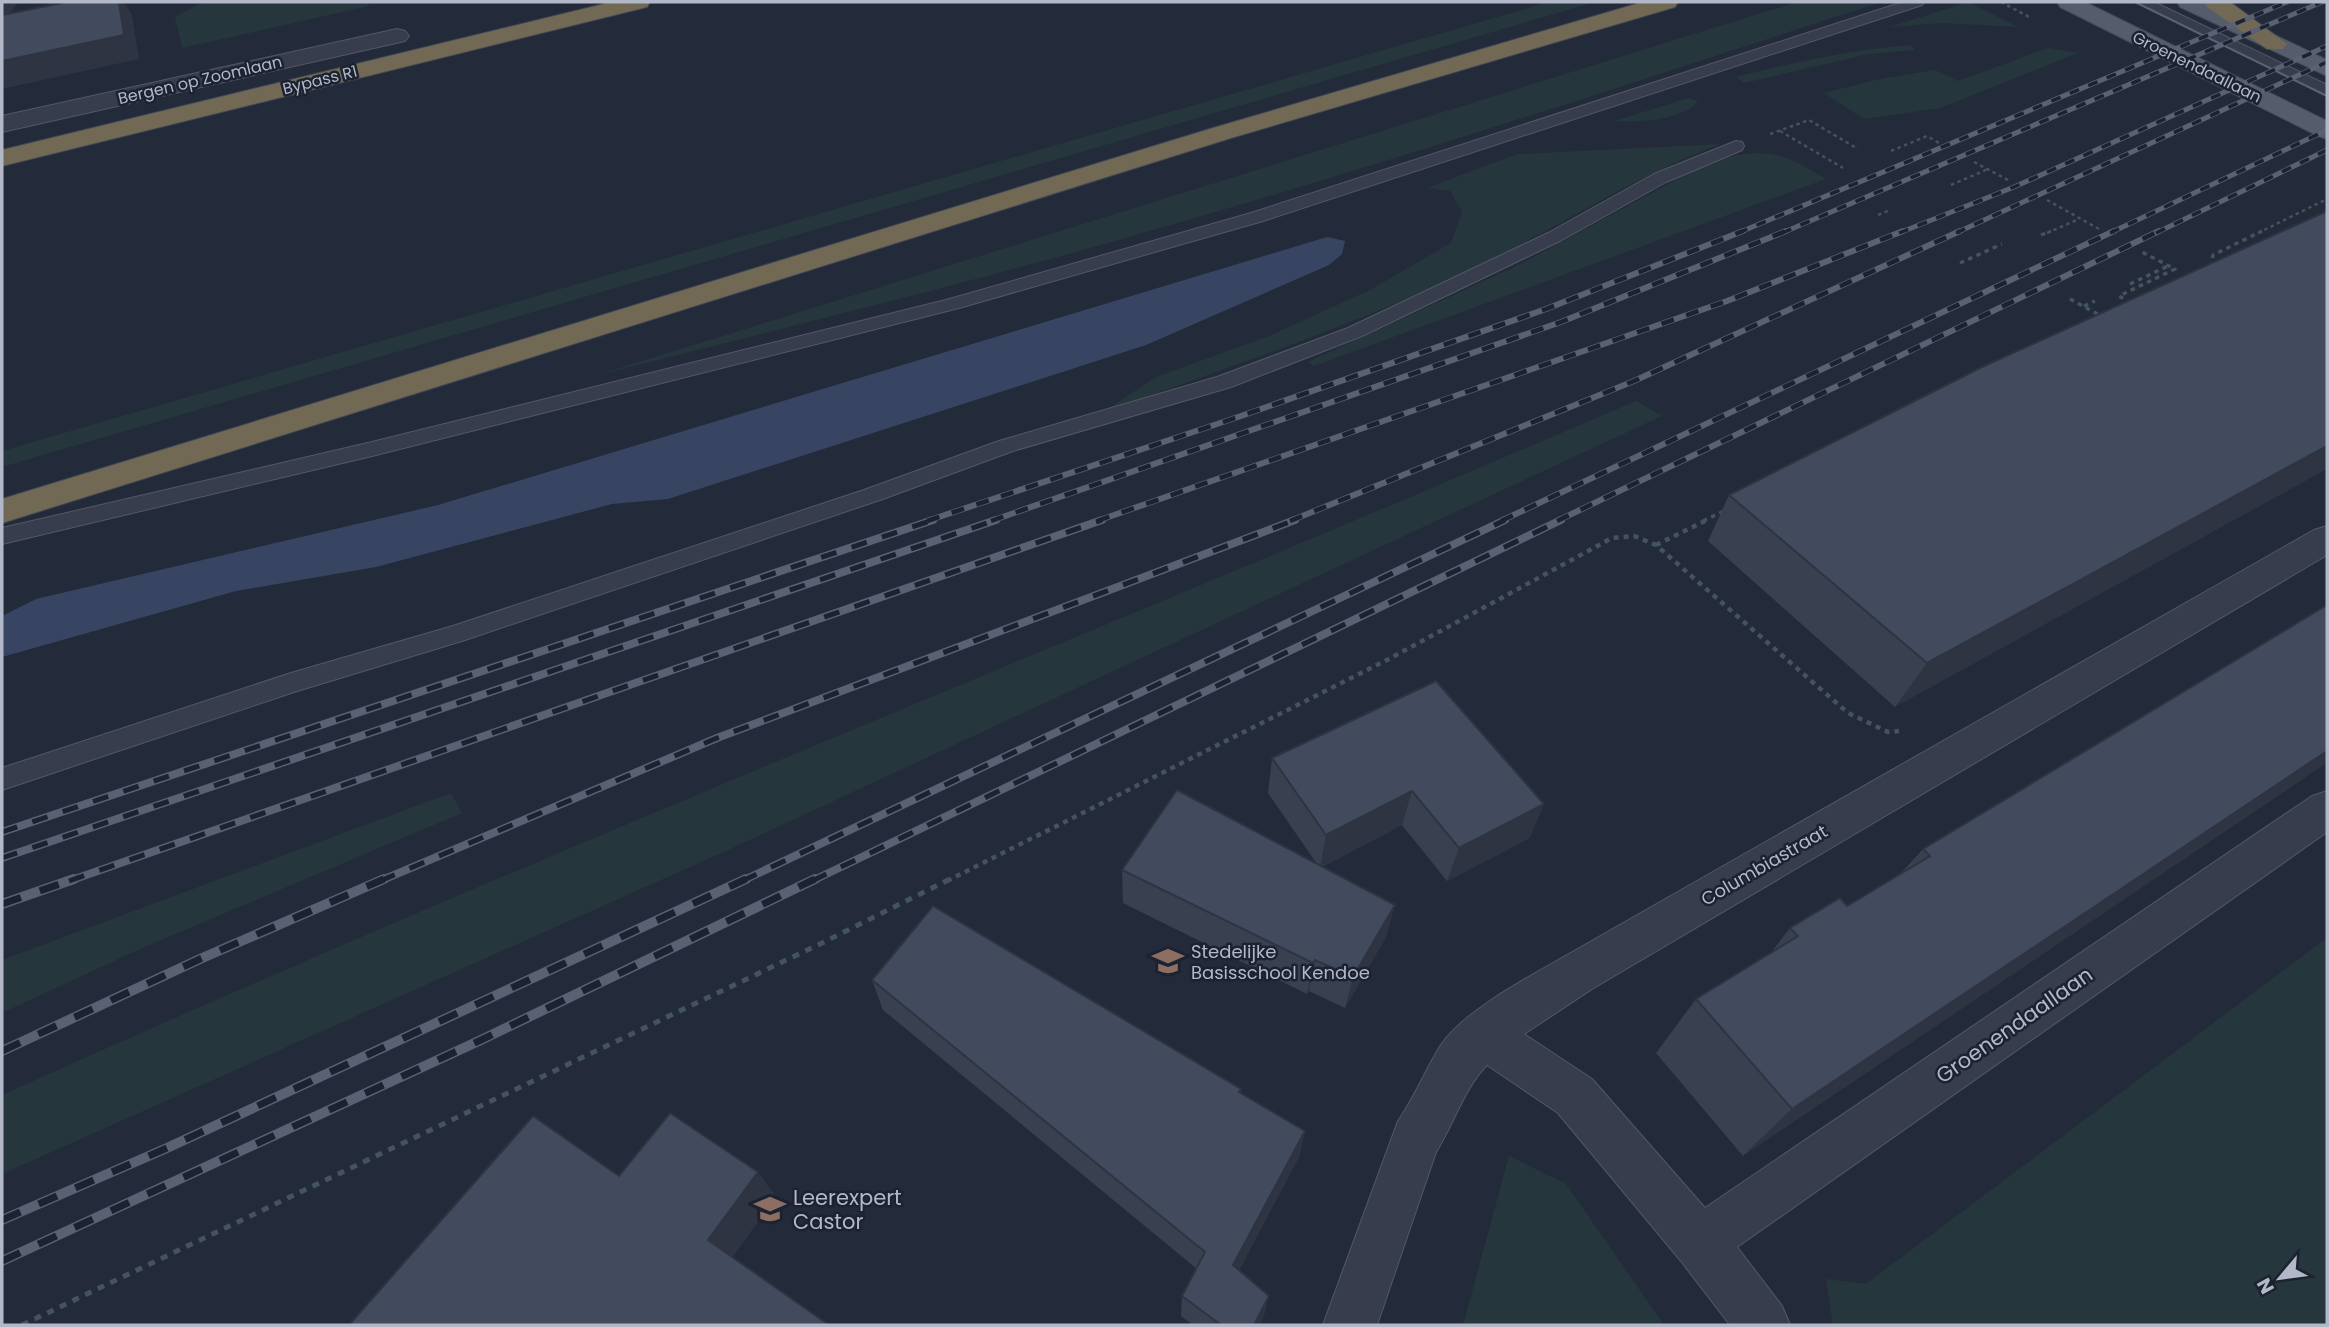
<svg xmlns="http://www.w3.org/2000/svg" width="2329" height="1327" font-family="Poppins,sans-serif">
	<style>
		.green { fill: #25373c }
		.water { fill: #374562 }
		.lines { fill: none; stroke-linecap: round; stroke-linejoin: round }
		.lane-casing { stroke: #525866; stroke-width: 2 }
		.street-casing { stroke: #525866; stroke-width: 2 }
		.primary-casing { stroke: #404654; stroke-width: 2 }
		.highway-casing { stroke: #424856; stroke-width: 2 }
		.path-far3 { stroke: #43545a; stroke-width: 2.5; stroke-dasharray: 3.5 3.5; stroke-linecap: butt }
		.path-far2 { stroke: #43545a; stroke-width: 3.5; stroke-dasharray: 4.5 4.5; stroke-linecap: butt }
		.path-far1 { stroke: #43545a; stroke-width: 4.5; stroke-dasharray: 5 5; stroke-linecap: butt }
		.path { stroke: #43545a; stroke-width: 5; stroke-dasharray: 7 7; stroke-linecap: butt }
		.lane { fill: #373d4c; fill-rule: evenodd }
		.street { fill: #373d4c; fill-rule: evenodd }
		.primary { fill: #555c6c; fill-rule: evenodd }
		.highway { fill: #726954; fill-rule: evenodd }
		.tram { stroke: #596173; stroke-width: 2 }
		.rail-far3-casing { stroke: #596173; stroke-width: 5 }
		.rail-far2-casing { stroke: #596173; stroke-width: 6 }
		.rail-far1-casing { stroke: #596173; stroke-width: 8 }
		.rail-casing { stroke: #596173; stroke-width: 10 }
		.rail-far3 { stroke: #1c2230; stroke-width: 3.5; stroke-dasharray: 10; stroke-linecap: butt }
		.rail-far2 { stroke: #1c2230; stroke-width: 4.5; stroke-dasharray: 13; stroke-linecap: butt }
		.rail-far1 { stroke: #1c2230; stroke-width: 5; stroke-dasharray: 16; stroke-linecap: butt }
		.rail { stroke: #1c2230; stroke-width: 7; stroke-dasharray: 20; stroke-linecap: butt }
		.wall { fill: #394050 }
		.shaded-wall { fill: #2e3441 }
		.building { fill: #424a5d; stroke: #2e3441; stroke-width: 2 }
		.labels { text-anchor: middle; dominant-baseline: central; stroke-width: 5; stroke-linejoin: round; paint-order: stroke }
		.far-street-label { font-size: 16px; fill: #b2b8c7; stroke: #1c2230 }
		.street-label { font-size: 18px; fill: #b2b8c7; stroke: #1c2230 }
		.poi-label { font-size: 18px; fill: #b2b8c7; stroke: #1c2230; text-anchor: start }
		.near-street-label { font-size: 21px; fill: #b2b8c7; stroke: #1c2230 }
		.near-poi-label { font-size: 21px; fill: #b2b8c7; stroke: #1c2230; text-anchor: start }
	</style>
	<rect width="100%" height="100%" fill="#232b3b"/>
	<path class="green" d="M203,2H368L369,6L182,48L175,17Z
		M1549,2H1595L2,467V451Z
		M1797,2H1881C1629,84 1377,167 1122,239C947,289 770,331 594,376Z
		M1968,2L2018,27L1941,23L1890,27Z
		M1911,45L1915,50L1869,54L1744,83L1736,77C1794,62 1851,50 1911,45Z
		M2048,48L2078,53L1940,108L1864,119L1824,93L1880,79L1935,70L1958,81Z
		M1688,98L1698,101C1682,121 1639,122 1615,121Z
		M1721,144C1630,177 1549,234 1460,275C1344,329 1224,369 1103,412L1156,377L1269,336L1370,290L1451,243L1462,212L1450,191L1427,188L1517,154Z
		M1756,153C1784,153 1803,165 1826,179L1314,366L1308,362L1521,264L1696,169L1736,155Z
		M1636,401L1662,416L728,850L2,1174V1095C541,852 1092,635 1636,401Z
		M451,793L462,813L140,949L2,1013V960Z
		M2327,938V1325H1833L1826,1279L1866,1284Z
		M1509,1156L1566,1184L1664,1325H1463Z"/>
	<path class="water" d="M1327,237L1345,241L1342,254L1329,265L1146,345L668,499L612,504L376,567L236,591L2,657V616L36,599L438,505Z"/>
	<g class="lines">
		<defs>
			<path id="lane" d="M1903,2H1924L1922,5L1263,221L959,308L372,456L2,544V528L372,442L946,300L1251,213Z
				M2136,2H2154L2327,85V96Z
				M1736,141L1742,142L1744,146L1742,150L1666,182L1560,241L1362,336L1231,387L1013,451L880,500L465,640L294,692L2,790V768L291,673L453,626L864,490L999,441L1217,377L1348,328L1548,233L1654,174Z"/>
			<path id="street" d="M397,29L405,31L409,36L405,41L2,132V116Z
				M2327,526V555L1592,989L1524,1034L1592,1079L1705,1208L2312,796L2327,791V832L1737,1247L1782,1306L1790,1325H1730L1681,1261L1558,1113L1487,1065C1464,1088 1454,1124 1436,1152L1377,1325H1323L1398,1121C1415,1097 1425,1070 1441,1045C1463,1012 1525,979 1560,959L2314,530Z"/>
			<path id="primary" d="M2057,2H2085L2327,121V139L2318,136L2060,7Z
				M2177,2H2206L2327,60V76L2180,7Z"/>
			<path id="highway" d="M612,2H650L647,7L2,166V150Z
				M1643,2H1678L1675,7L1231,138L2,523V499L1213,128Z
				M2204,2H2230L2287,44L2283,49H2267L2207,7Z"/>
		</defs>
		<use href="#lane" class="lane-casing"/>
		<use href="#street" class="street-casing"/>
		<use href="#primary" class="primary-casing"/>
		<use href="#highway" class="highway-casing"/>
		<path class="path-far3" d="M2001,2L2031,18
			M1780,131L1843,168
			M1770,134L1809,120L1858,149
			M1891,151L1927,136L1939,143
			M1974,162L2008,180
			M1951,185L1988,169
			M2047,200L2099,229
			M1878,215L1888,211
			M2047,233L2079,219
			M2258,233L2327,199"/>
		<path class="path-far2" d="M2041,235L2051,231
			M1960,263L2002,244
			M2211,267L2213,255L2262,231
			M2130,284L2168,266
			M2070,299L2103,317
			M2131,303L2119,296L2175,269L2140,251
			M2084,306L2095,301
			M1703,521L1726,510"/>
		<path class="path-far1" d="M1656,545L1707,520
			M947,881L1387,660L1612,538L1634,536L1656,545L1848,713L1888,732L1899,731"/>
		<path class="path" d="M22,1325L820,944L950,879"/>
		<use href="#lane" class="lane"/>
		<use href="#street" class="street"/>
		<use href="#primary" class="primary"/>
		<use href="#highway" class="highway"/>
		<path class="tram" d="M2135,2L2327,96"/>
		<defs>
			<path id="rail-far3" d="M1738,233L2287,2
				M1782,233L2322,2
				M1899,233L2014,187L2327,46
				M1956,233L2327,62
				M2110,233L2327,130
				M2156,233L2327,150"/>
			<path id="rail-far2" d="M927,521L1238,417L1546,309L1743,231
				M991,521L1561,322L1786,231
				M1097,521L1727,301L1903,231
				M1290,521L1634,381L1960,231
				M1501,521L2114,231
				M1557,521L2159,231"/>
			<path id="rail-far1" d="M2,832L933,520
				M2,858L996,520
				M69,881L1102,520
				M380,881L717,738L1295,520
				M742,881L1505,520
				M812,881L1561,520"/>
			<path id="rail" d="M2,904L74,879
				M2,1051L200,959L384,879
				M2,1220L167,1148L746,879
				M2,1261L481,1040L815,879"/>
		</defs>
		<use href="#rail-far3" class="rail-far3-casing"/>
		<use href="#rail-far2" class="rail-far2-casing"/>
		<use href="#rail-far1" class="rail-far1-casing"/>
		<use href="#rail" class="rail-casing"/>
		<use href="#rail-far3" class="rail-far3"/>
		<use href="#rail-far2" class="rail-far2"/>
		<use href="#rail-far1" class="rail-far1"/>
		<use href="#rail" class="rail"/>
	</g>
	<path class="wall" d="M2327,211L1895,707L1708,541L1729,495Z
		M2327,605L1743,1156L1656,1053L1696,999L1770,954L1790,928L1847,906L1901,873L1923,849Z
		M1436,681L1530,838L1447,881L1402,825L1322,867L1386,937L1345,1008L1309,991L1307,994L1123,903L1122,870L1317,864L1268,793L1272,758Z
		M872,980L1241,1089V1093L1305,1131L1299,1157L1239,1270L1264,1316L1259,1325H1193L1181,1316L1182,1296L1197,1269L883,1010Z"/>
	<path class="shaded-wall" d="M2,2H18L2,26Z
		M119,2H124L132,15L139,59L2,89V61Z
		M2327,446V469L1895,707L1927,663Z
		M2327,751V763L1743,1156L1792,1109Z
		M1412,791L1402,825L1320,868L1326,835Z
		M1544,804L1530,838L1447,881L1459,848Z
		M1395,905L1386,937L1345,1008L1353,977Z
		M1315,960L1309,991L1307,994L1313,963Z
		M1305,1131L1299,1157L1230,1286L1233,1265Z
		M758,1172L776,1197L729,1262L708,1240Z
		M1269,1296L1264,1316L1259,1325H1254Z"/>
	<path class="building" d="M67,2H119L124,35L2,61V15Z
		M2327,211V446L1927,663L1729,495L1982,367Z
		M2327,605V751L1792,1109L1696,999L1798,936L1790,928L1840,898L1847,906L1930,856L1923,849Z
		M1436,681L1544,804L1459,848L1412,791L1326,835L1272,758Z
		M1177,790L1395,905L1353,977L1315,960L1313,963L1122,870Z
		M933,906L1241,1089L1239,1092L1305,1131L1233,1265L1269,1296L1254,1325H1221L1182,1296L1205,1252L872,980Z
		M670,1113L758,1172L708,1240L829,1325H349L533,1116L619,1176Z"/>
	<defs>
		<symbol id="school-bare" viewBox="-9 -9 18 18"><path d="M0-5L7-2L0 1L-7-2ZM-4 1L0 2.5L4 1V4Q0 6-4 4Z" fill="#8d6e63" stroke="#1c2230" stroke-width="2.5" paint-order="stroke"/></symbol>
	</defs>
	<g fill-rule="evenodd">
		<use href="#school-bare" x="1146" y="939" width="44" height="44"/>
		<use href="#school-bare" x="748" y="1187" width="44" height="44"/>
	</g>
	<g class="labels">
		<g class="far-street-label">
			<text transform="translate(2197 67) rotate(26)">Groenendaallaan</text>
			<text transform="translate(200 80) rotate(-13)">Bergen op Zoomlaan</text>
			<text transform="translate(320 80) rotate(-14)">Bypass R1</text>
		</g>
		<g class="street-label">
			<text transform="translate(1764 865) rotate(-30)">Columbiastraat</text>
		</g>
		<g class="poi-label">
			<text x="1191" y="951">Stedelijke<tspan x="1191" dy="21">Basisschool Kendoe</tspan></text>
		</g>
		<g class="near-street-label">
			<text transform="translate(2014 1025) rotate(-35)">Groenendaallaan</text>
		</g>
		<g class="near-poi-label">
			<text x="793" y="1197">Leerexpert<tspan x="793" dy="24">Castor</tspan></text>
		</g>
	</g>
	<rect width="2329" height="1327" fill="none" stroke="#b2b8c7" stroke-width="7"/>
	<g transform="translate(2280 1278) rotate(241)" stroke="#1c2230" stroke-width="5" paint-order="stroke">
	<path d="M0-5L12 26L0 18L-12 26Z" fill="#b2b8c7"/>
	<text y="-10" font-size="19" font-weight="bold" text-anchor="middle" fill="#b2b8c7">N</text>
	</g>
</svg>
